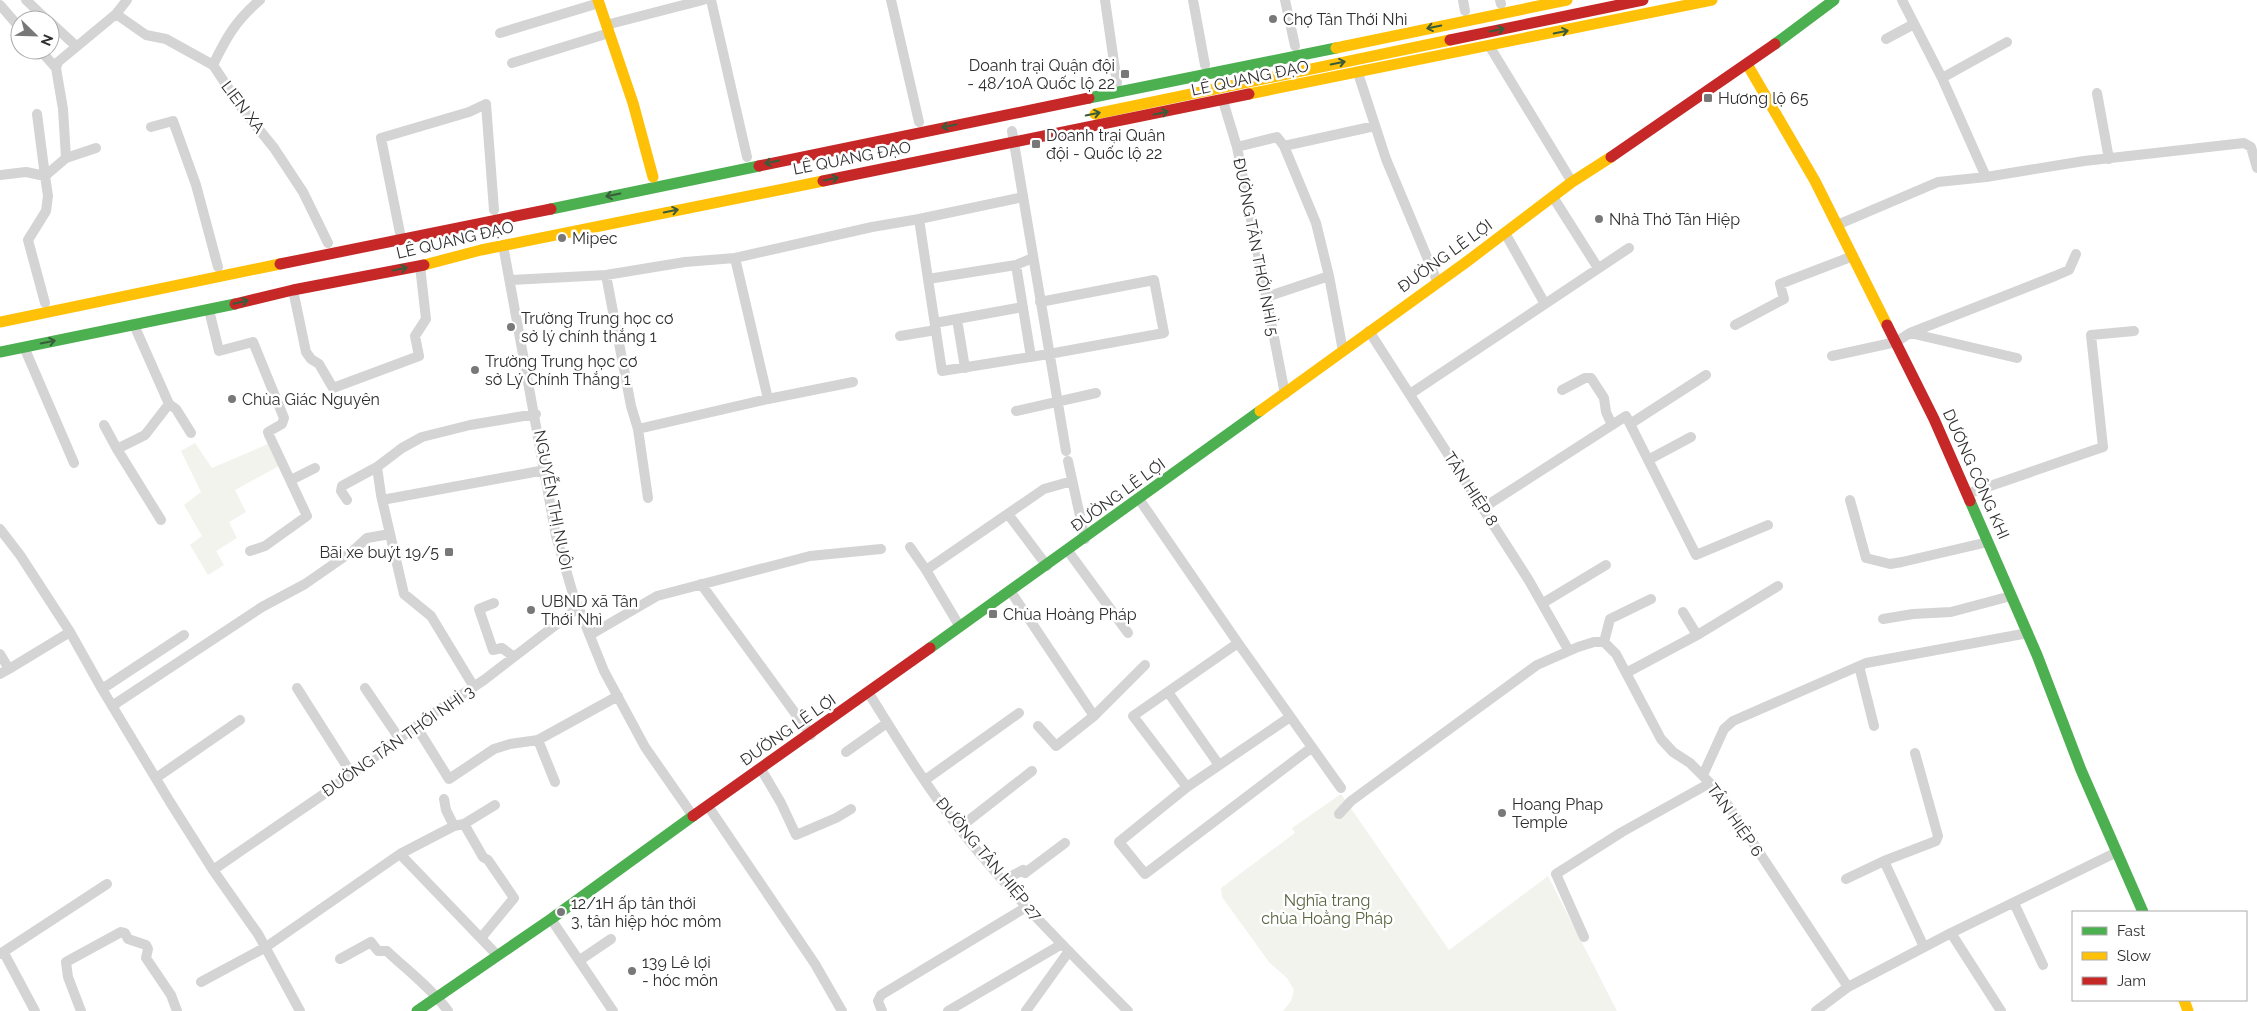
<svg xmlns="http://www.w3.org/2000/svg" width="2257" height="1011" font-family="Raleway,sans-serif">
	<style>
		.green { fill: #f2f3ed }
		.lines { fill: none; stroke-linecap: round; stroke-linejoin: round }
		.street { stroke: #d4d4d4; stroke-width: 10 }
		.fast { stroke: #4caf50; stroke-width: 11 }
		.slow { stroke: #ffc107; stroke-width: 11 }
		.jam { stroke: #c62828; stroke-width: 11 }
		.oneway { stroke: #395c3b }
		.poi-dot { fill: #787878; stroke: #fff; stroke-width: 2 }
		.labels { text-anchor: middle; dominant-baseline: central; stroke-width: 5; stroke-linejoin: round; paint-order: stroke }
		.poi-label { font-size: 16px; fill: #2f2f2f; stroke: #fff; text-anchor: start }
		.street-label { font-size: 16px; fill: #2f2f2f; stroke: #fff }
		.park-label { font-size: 16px; fill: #586541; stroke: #fff }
	</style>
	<rect width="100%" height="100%" fill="#fff"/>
	<path class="green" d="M195,443L212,468L268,444L279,466L235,490L246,512L229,522L237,538L216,551L224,565L208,575L190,545L202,536L184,505L201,492L181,451Z
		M1341,794L1449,950L1548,876L1617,1011H1283L1291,1001L1294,990L1287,978L1269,962L1222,897L1221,888L1295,833L1292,828Z"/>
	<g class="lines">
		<path class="street" d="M26,0L47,20
			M711,0L747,157
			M891,0L919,122
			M1105,0L1117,83
			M1193,0L1205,65
			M1285,0L1295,46
			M1463,0L1465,11
			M1500,0L1501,4
			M1902,0L1942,78L1986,177
			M0,5L20,28
			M116,14L146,35L166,39L213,65L241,107L274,148L303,192L328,243
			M50,22L76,46
			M606,25L703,0
			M500,33L599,3
			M1886,39L1914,24
			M1490,47L1572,182
			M40,50L56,68
			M512,63L609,33
			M213,65C226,38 236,20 260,0
			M1358,73L1386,159L1437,281
			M1942,78L2007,42
			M2097,93L2109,159
			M1223,101L1237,147L1285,394
			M151,127L173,121L196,185L218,267
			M1012,131L1066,451
			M1237,147L1277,137L1284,146
			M66,158L96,148
			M0,175L26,172L45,176L37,114
			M1553,197L1598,268
			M919,219L1023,197
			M1837,225L1938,182L1986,177L2084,161L2244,143L2251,147L2257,168
			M1505,233L1545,304
			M401,238L381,138L469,112L486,104L494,210
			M503,245L556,536L573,594L604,671L645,747L693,816
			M1016,265L928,279L942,371L1049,354L1164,333L1154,280L1040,302
			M606,275L631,406L638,429L768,399L735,258
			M511,280L606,275L685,262L735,258L872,227L919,219L928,279
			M293,290L306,352L311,359L319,364L333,388L419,356L415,336L426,319L420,266
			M1266,297L1329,276
			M45,303L28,240L46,211L48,196L45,176L66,158L63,109L56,68L58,62L116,14L127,0
			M209,310L219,351L253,342L284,418L282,424L268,432L269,435L307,516L265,546L250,551
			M957,319L965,368
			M935,323L1023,307
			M1735,325L1784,299L1780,284L1853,256
			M1369,331L1528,579L1569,651
			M1910,333L2017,358
			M900,336L936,330
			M24,347L74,463
			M1343,351L1329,276L1316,223L1284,146L1375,126
			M1832,356L1896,342L1910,333L2055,276L2069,270L2076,254
			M1031,357L1016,265L1033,258
			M1562,390L1585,378H1591L1604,398L1606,412L1612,425
			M1410,394L1629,248
			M768,399L853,382
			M169,404L176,409L191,433
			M1016,411L1096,393
			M1630,424L1696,555L1768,525
			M104,425L117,449L145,435L169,404L134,325
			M638,429L648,498
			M117,449L161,520
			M1648,460L1691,437
			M1068,461L1085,539
			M291,480L315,468
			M1967,494L2103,447L2091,335L2134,331
			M1139,499L1238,643L1341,788
			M347,500L341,491L342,486L377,467
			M382,500L545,470
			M1850,500L1866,558L1890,564L1902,562L1988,542
			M1483,508L1626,416L1630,424L1706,375
			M1008,514L1047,566
			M0,529L20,555L70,632L102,689L170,802L213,870L258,934L300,1011
			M910,547L926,570L1044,489L1072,481
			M1068,551L1128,633
			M926,570L960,627
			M701,584L811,735
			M1011,592L1094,716L1056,746L1038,726
			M494,603L479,609L493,650L502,648L514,657
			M1543,603L1606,565
			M1683,612L1697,635
			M1883,619L1913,614L1951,612L2011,596
			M590,635L657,596L810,556L881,549
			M1604,642L1610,619L1651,599
			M1238,643L1133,716L1187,787L1119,842L1145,874L1311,748
			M0,654L9,669L70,632
			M1859,666L1874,726
			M1626,673L1699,634L1778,586
			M0,674L9,669
			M474,687L431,616L404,594L381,495L377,467L402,448L422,437L470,425L536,414
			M297,688L351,773
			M365,688L399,738
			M102,689L184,635
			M868,692C897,738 925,785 958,827C1010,893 1069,952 1128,1011
			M1168,692L1219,765
			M112,706L262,607L305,584L354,550L367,538L390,534
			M1094,716L1145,665
			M416,726L449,779L494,749L510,744L538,740
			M846,752L887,723
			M761,769L781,803L796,835L836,818L851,809
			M1703,775L1724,729L1733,721L1866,663L2028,633
			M156,778L240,720
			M925,780L1019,713
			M555,782L538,740L618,696
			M1187,787L1290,717
			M444,799L446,810L454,826
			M708,806L815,964L842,1011
			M1339,814L1351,801L1537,665L1578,647L1594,642H1604L1616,654L1661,739L1673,752L1690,763L1720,793L1848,987
			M464,824L483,857L488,860L514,898L481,938
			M959,828L1032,771
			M400,854L497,955
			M1884,861L1936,841L1938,836L1915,753
			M213,870L324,794L437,711L484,680L579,607
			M1846,879L1884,861L1924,947
			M1004,880L1023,870L1025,873L1065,843
			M2014,903L2043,965
			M551,919L613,1011
			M1951,933L2001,1011
			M1584,937L1556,874L1622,832L1710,783
			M4,953L35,1011
			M0,954L107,884
			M340,959L371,942L378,951H387C407,970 433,990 448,1011
			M580,960L611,939
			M201,982L266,947L400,854L454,826L464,824L495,805
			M81,1011L68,977L66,962L121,932L125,933L128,939L146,945L148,949L146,958L171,995L177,1011
			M882,1011L878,1001L881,995L1028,906
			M948,1011L1062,944
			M1026,1011L1069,951
			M1816,1011L1848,987L1951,933L2117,852"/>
		<path class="fast" d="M1775,44L1834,0
			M1089,98L1336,48
			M551,209L759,166
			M0,352L235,304
			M1970,501L2037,655L2081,770L2143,912
			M930,648L1260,411
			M417,1011L551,919L693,816"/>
		<path class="slow" d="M598,0L633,103L653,177
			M1336,48L1567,0
			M1747,64L1815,181L1887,325
			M1249,94L1712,0
			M1095,114L1450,40
			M424,265L481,250L823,181
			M0,322L280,264
			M1260,411L1465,263L1572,182L1611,157
			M2184,1000L2188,1011"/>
		<path class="jam" d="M1450,40L1643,0
			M1611,157L1775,44
			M759,166L1089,98
			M823,181L1249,94
			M280,264L551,209
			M235,304L293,290L424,265
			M1887,325L1934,419L1970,501
			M693,816L930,648"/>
	</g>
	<defs><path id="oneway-shaft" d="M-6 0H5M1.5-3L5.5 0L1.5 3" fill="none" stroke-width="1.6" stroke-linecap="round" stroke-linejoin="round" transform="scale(1.25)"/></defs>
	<g class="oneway">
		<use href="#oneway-shaft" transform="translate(1434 27) rotate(168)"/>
		<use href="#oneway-shaft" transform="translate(1497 30) rotate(-12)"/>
		<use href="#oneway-shaft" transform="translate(1561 32) rotate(-12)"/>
		<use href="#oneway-shaft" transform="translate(1338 63) rotate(-12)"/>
		<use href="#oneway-shaft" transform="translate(1161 113) rotate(-11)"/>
		<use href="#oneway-shaft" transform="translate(1093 114) rotate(-12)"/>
		<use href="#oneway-shaft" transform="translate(949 126) rotate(168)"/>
		<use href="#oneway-shaft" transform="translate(772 162) rotate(168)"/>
		<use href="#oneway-shaft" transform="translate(831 179) rotate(-11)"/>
		<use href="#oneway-shaft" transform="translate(613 195) rotate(168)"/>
		<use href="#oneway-shaft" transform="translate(671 211) rotate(-11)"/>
		<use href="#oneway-shaft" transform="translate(400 269) rotate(-11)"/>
		<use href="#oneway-shaft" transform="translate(241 302) rotate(-13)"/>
		<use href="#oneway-shaft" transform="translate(48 342) rotate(-11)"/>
	</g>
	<g class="poi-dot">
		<circle cx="1273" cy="19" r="5"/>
		<rect x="1120" y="69" width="10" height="10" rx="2.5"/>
		<rect x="1703" y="93" width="10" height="10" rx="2.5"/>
		<rect x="1031" y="139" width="10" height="10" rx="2.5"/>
		<circle cx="1599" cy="219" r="5"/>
		<circle cx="562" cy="238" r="5"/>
		<circle cx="511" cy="327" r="5"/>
		<circle cx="475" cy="370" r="5"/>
		<circle cx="232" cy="399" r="5"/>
		<rect x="444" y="547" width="10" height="10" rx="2.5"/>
		<circle cx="531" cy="610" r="5"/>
		<rect x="988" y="609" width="10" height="10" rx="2.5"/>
		<circle cx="1502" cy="813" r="5"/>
		<circle cx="561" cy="912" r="5"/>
		<circle cx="632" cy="971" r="5"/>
	</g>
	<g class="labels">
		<g class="poi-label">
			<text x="1283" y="19">Chợ Tân Thới Nhì</text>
			<text x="1115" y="65" text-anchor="end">Doanh trại Quận đội<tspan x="1115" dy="18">- 48/10A Quốc lộ 22</tspan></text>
			<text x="1718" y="98">Hương lộ 65</text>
			<text x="1046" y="135">Doanh trại Quân<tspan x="1046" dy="18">đội - Quốc lộ 22</tspan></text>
			<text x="1609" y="219">Nhà Thờ Tân Hiệp</text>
			<text x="572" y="238">Mipec</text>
			<text x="521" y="318">Trường Trung học cơ<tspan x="521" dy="18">sở lý chính thắng 1</tspan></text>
			<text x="485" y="361">Trường Trung học cơ<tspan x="485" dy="18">sở Lý Chính Thắng 1</tspan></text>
			<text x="242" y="399">Chùa Giác Nguyên</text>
			<text x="439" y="552" text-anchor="end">Bãi xe buýt 19/5</text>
			<text x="541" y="601">UBND xã Tân<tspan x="541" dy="18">Thới Nhì</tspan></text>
			<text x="1003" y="614">Chùa Hoàng Pháp</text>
			<text x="1512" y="804">Hoang Phap<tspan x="1512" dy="18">Temple</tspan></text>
			<text x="571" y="903">12/1H ấp tân thới<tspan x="571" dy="18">3, tân hiệp hóc môm</tspan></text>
			<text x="642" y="962">139 Lê lợi<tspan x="642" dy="18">- hóc môn</tspan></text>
		</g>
		<g class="street-label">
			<text transform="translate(1250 78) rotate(-12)">LÊ QUANG ĐẠO</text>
			<text transform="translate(243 107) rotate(53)">LIEN XA</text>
			<text transform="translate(852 158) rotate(-11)">LÊ QUANG ĐẠO</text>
			<text transform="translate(455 240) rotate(-13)">LÊ QUANG ĐẠO</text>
			<text transform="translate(1256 247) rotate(79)">ĐƯỜNG TÂN THỚI NHÌ 5</text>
			<text transform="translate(1445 256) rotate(-36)">ĐƯỜNG LÊ LỢI</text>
			<text transform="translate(1976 474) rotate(66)">DƯƠNG CÔNG KHI</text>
			<text transform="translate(1471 489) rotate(57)">TÂN HIỆP 8</text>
			<text transform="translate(1118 495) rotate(-36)">ĐƯỜNG LÊ LỢI</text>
			<text transform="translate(553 500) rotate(79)">NGUYỄN THỊ NUÔI</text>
			<text transform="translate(788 730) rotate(-35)">ĐƯỜNG LÊ LỢI</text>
			<text transform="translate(398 741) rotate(-35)">ĐƯỜNG TÂN THỚI NHÌ 3</text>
			<text transform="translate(1735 820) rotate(55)">TÂN HIỆP 6</text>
			<text transform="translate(989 859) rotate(50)">ĐƯỜNG TÂN HIỆP 27</text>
		</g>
		<g class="park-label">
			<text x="1327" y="900">Nghĩa trang<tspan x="1327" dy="18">chùa Hoằng Pháp</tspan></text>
		</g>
	</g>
	<rect x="2072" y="911" width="175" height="90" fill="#ffffff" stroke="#acacac"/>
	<rect x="2082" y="927" width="25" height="8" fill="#4caf50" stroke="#acacac"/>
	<text x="2117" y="936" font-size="15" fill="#2f2f2f">Fast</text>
	<rect x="2082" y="952" width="25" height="8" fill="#ffc107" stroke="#acacac"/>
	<text x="2117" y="961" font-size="15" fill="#2f2f2f">Slow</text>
	<rect x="2082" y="977" width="25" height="8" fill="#c62828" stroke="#acacac"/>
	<text x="2117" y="986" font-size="15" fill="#2f2f2f">Jam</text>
	<g transform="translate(35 35) rotate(113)"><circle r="24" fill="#ffffff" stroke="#acacac"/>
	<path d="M0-4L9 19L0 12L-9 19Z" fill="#787878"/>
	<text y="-8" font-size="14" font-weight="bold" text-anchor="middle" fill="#2f2f2f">N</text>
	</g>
</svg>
